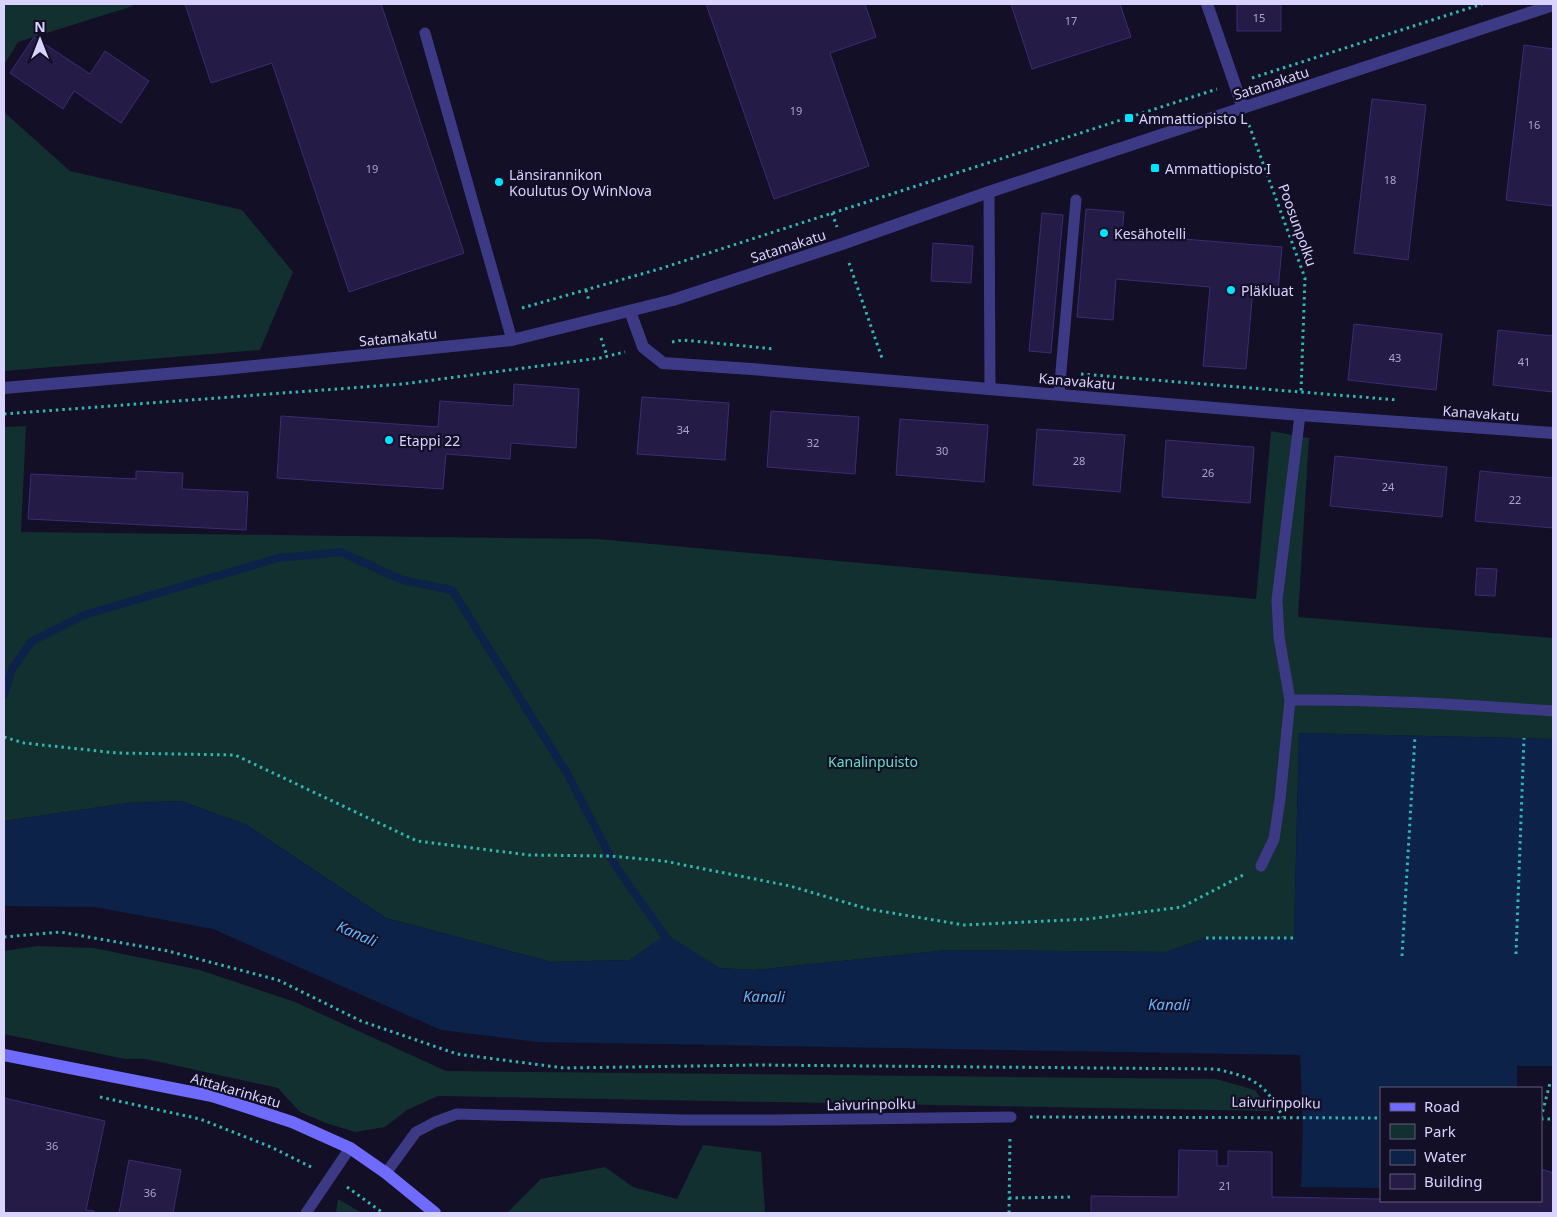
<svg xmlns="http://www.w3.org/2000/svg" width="1557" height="1217" font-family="'Noto Sans',sans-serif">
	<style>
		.green { fill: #12302f }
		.water { fill: #0c2248 }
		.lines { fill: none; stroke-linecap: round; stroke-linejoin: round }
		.stream { stroke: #0c2248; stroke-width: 8 }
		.building { fill: #241b47; stroke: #3b2d73 }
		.path { stroke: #2fb8b0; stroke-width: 3; stroke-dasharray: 2.5 4; stroke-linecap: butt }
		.service { stroke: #3d3a85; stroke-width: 11 }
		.minor { stroke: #3d3a85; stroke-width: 12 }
		.tertiary { stroke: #3d3a85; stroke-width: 12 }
		.secondary { stroke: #6f6bff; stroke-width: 12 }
		.poi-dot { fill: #00e5ff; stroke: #130f26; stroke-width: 2 }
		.labels { text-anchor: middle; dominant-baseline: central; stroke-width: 4.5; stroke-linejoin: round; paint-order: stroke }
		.number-label { font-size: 11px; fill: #aca6d1 }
		.street-label { font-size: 14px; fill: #d9d4ff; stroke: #130f26 }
		.poi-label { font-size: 14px; fill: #d9d4ff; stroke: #130f26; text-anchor: start }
		.park-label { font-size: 14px; fill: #5fe0c0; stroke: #130f26 }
		.water-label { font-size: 15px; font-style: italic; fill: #62b6ff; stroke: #130f26 }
	</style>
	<rect width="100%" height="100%" fill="#130f26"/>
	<path class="green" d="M4,4H132L133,6L18,42L4,65Z
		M4,112L70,171L242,210L293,272L260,350L4,371Z
		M26,426L21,532L598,539L1256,599L1271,431L1309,438L1298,617L1553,638V739L1299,733L1294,938H1206L1166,952L948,950L754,970L719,968L666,935L630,960L551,962L386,918L247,825L181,801L128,803L4,821V427Z
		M37,946L94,948L200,970L295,1002L446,1071L1216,1079L1255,1090L1270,1111L438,1096L407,1110L385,1127L355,1132L326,1123L300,1112L278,1088L146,1059H125L4,1034V951Z
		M703,1145L761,1152L765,1213H507L541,1179L605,1167L633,1187L677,1199Z
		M338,1199L362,1213H336Z"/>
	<path class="water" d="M1299,733L1553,739V1066H1517V1088H1381V1188L1301,1187L1303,1128L1300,1055L538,1042L441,1030L213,929L95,907L4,906V821L128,803L181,801L247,825L386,918L551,962L630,960L666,934L719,968L754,970L948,950L1166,952L1206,938H1294Z"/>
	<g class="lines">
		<path class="stream" d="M4,695L12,669L32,641L84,615L278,558L341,552L402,580L452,590L567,773L610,856L621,874L670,943"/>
	</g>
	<path class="building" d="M185,4H381L464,253L349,292L272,63L211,83Z
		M706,4H865L876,37L830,53L869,166L774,199Z
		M1011,4H1120L1131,37L1032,69Z
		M1237,4H1281V31H1237Z
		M34,37L90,74L105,51L149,81L121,123L74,91L63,109L10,73Z
		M1524,45L1553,49V206L1506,200Z
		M1372,99L1426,105L1408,260L1354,253Z
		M1086,209L1124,212L1122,234L1282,247L1278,291L1253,288L1246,369L1203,366L1210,287L1116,279L1113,320L1077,317Z
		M1042,213L1063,215L1051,353L1029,351Z
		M933,243L973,246L971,283L931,281Z
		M1354,324L1442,334L1436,390L1348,380Z
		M1498,330L1553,336V392L1493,385Z
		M514,384L579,389L576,448L511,443L510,459L446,454L443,489L277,478L281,416L438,427L440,401L513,406Z
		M642,397L729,403L725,460L637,454Z
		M771,411L859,417L855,474L767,467Z
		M900,419L988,425L984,482L896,475Z
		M1037,429L1125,435L1120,492L1033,485Z
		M1166,440L1254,447L1250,503L1162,497Z
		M1335,456L1447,467L1442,517L1330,506Z
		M136,471L183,473L182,489L248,492L246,530L28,519L31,474L136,479Z
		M1480,471L1553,478V528L1475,521Z
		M1477,568L1497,569L1495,596L1475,595Z
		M4,1098L105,1121L86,1210L94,1211V1213H4Z
		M1179,1150L1217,1151V1166H1228V1151L1272,1152V1197L1381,1199V1201H1541V1170H1544L1551,1172L1553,1175V1213H1091V1196L1178,1197Z
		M129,1160L181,1170L173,1213H119Z"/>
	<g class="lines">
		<path class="path" d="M1252,78L1482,4
			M1249,125L1305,278L1301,391
			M832,213L837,227
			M849,263L883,361
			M586,290L589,301
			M522,308L659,269L1217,89
			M601,338L607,356
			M672,342L683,340L775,349
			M1081,374L1398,400
			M4,414L403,384L600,358L625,352
			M4,737L24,743L117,753L235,755L417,841L529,855L610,856L664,861L790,886L868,909L964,925L1088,919L1182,907L1245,874
			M4,937L60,932L168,951L278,980L361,1021L457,1054L564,1068L757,1065L1216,1069C1254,1078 1264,1082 1283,1117
			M1206,938H1294
			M1516,954L1524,738
			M1402,956L1415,736
			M100,1097L200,1119L271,1147L313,1168
			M1030,1117L1381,1118
			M1541,1118L1550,1083H1553
			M1541,1119H1553
			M347,1187L383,1213
			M1009,1198L1072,1197
			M1009,1213L1010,1136"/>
		<path class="service" d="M425,33L512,340
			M989,192L990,389
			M1059,394L1076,200
			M1300,415L1277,600L1279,637L1290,700C1378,699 1465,705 1553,711
			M1261,866L1274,839L1280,799L1290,700
			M386,1173L416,1132L435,1122L457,1114L683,1120H774L1011,1117
			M306,1213L350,1148"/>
		<path class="minor" d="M1207,4L1243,108
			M630,311L643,347L663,363L751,369L1300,415L1553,433"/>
		<path class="tertiary" d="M4,388L224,369L512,340L673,300L842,244L989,192L1553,5"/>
		<path class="secondary" d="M4,1055L212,1096L292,1122L350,1148L386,1173L435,1213"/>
	</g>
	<g class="poi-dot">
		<rect x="1124" y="113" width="10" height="10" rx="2.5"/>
		<rect x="1150" y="163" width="10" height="10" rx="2.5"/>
		<circle cx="499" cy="182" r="5"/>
		<circle cx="1104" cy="233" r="5"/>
		<circle cx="1231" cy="290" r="5"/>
		<circle cx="389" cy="440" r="5"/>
	</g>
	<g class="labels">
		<g class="number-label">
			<text x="1259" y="17">15</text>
			<text x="1071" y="20">17</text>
			<text x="796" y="110">19</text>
			<text x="1534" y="124">16</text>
			<text x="372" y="168">19</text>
			<text x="1390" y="179">18</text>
			<text x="1395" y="357">43</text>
			<text x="1524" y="361">41</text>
			<text x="683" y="429">34</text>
			<text x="813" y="442">32</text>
			<text x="942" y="450">30</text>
			<text x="1079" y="460">28</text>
			<text x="1208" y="472">26</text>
			<text x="1388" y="486">24</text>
			<text x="1515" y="499">22</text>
			<text x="52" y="1145">36</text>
			<text x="1225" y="1185">21</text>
			<text x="150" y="1192">36</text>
		</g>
		<g class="street-label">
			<text transform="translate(1271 83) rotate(-18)">Satamakatu</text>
			<text transform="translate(1298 225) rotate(70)">Poosunpolku</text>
			<text transform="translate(788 246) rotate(-18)">Satamakatu</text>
			<text transform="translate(398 337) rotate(-6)">Satamakatu</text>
			<text transform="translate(1077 381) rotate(5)">Kanavakatu</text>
			<text transform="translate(1481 413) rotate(4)">Kanavakatu</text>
			<text transform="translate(236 1090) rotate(16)">Aittakarinkatu</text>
			<text transform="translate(1276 1102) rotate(1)">Laivurinpolku</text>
			<text transform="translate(871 1104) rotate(-1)">Laivurinpolku</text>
		</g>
		<g class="poi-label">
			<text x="1139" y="118">Ammattiopisto L</text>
			<text x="1165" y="168">Ammattiopisto I</text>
			<text x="509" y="174">Länsirannikon<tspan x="509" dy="16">Koulutus Oy WinNova</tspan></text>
			<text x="1114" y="233">Kesähotelli</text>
			<text x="1241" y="290">Pläkluat</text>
			<text x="399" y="440">Etappi 22</text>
		</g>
		<g class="park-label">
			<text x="873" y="761">Kanalinpuisto</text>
		</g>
		<g class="water-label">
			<text transform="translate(357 933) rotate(24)">Kanali</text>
			<text transform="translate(764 996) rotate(1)">Kanali</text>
			<text transform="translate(1169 1004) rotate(1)">Kanali</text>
		</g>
	</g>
	<rect width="1557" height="1217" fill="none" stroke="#d9d4ff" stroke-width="10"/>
	<rect x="1380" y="1087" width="162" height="115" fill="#130f26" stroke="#625e7d"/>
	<rect x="1390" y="1103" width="25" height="8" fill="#6f6bff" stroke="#625e7d"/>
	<text x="1424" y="1112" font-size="15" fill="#d9d4ff">Road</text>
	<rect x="1390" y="1124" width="25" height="15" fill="#12302f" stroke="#625e7d"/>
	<text x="1424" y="1137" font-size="15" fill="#d9d4ff">Park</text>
	<rect x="1390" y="1150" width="25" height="15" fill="#0c2248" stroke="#625e7d"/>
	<text x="1424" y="1162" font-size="15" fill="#d9d4ff">Water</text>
	<rect x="1390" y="1174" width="25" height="15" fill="#241b47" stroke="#625e7d"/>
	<text x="1424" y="1187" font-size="15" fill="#d9d4ff">Building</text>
	<g transform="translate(40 40)" stroke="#130f26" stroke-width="4" paint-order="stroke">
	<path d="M0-4L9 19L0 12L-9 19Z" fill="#d9d4ff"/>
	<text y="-8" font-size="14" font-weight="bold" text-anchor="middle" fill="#d9d4ff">N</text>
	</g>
</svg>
